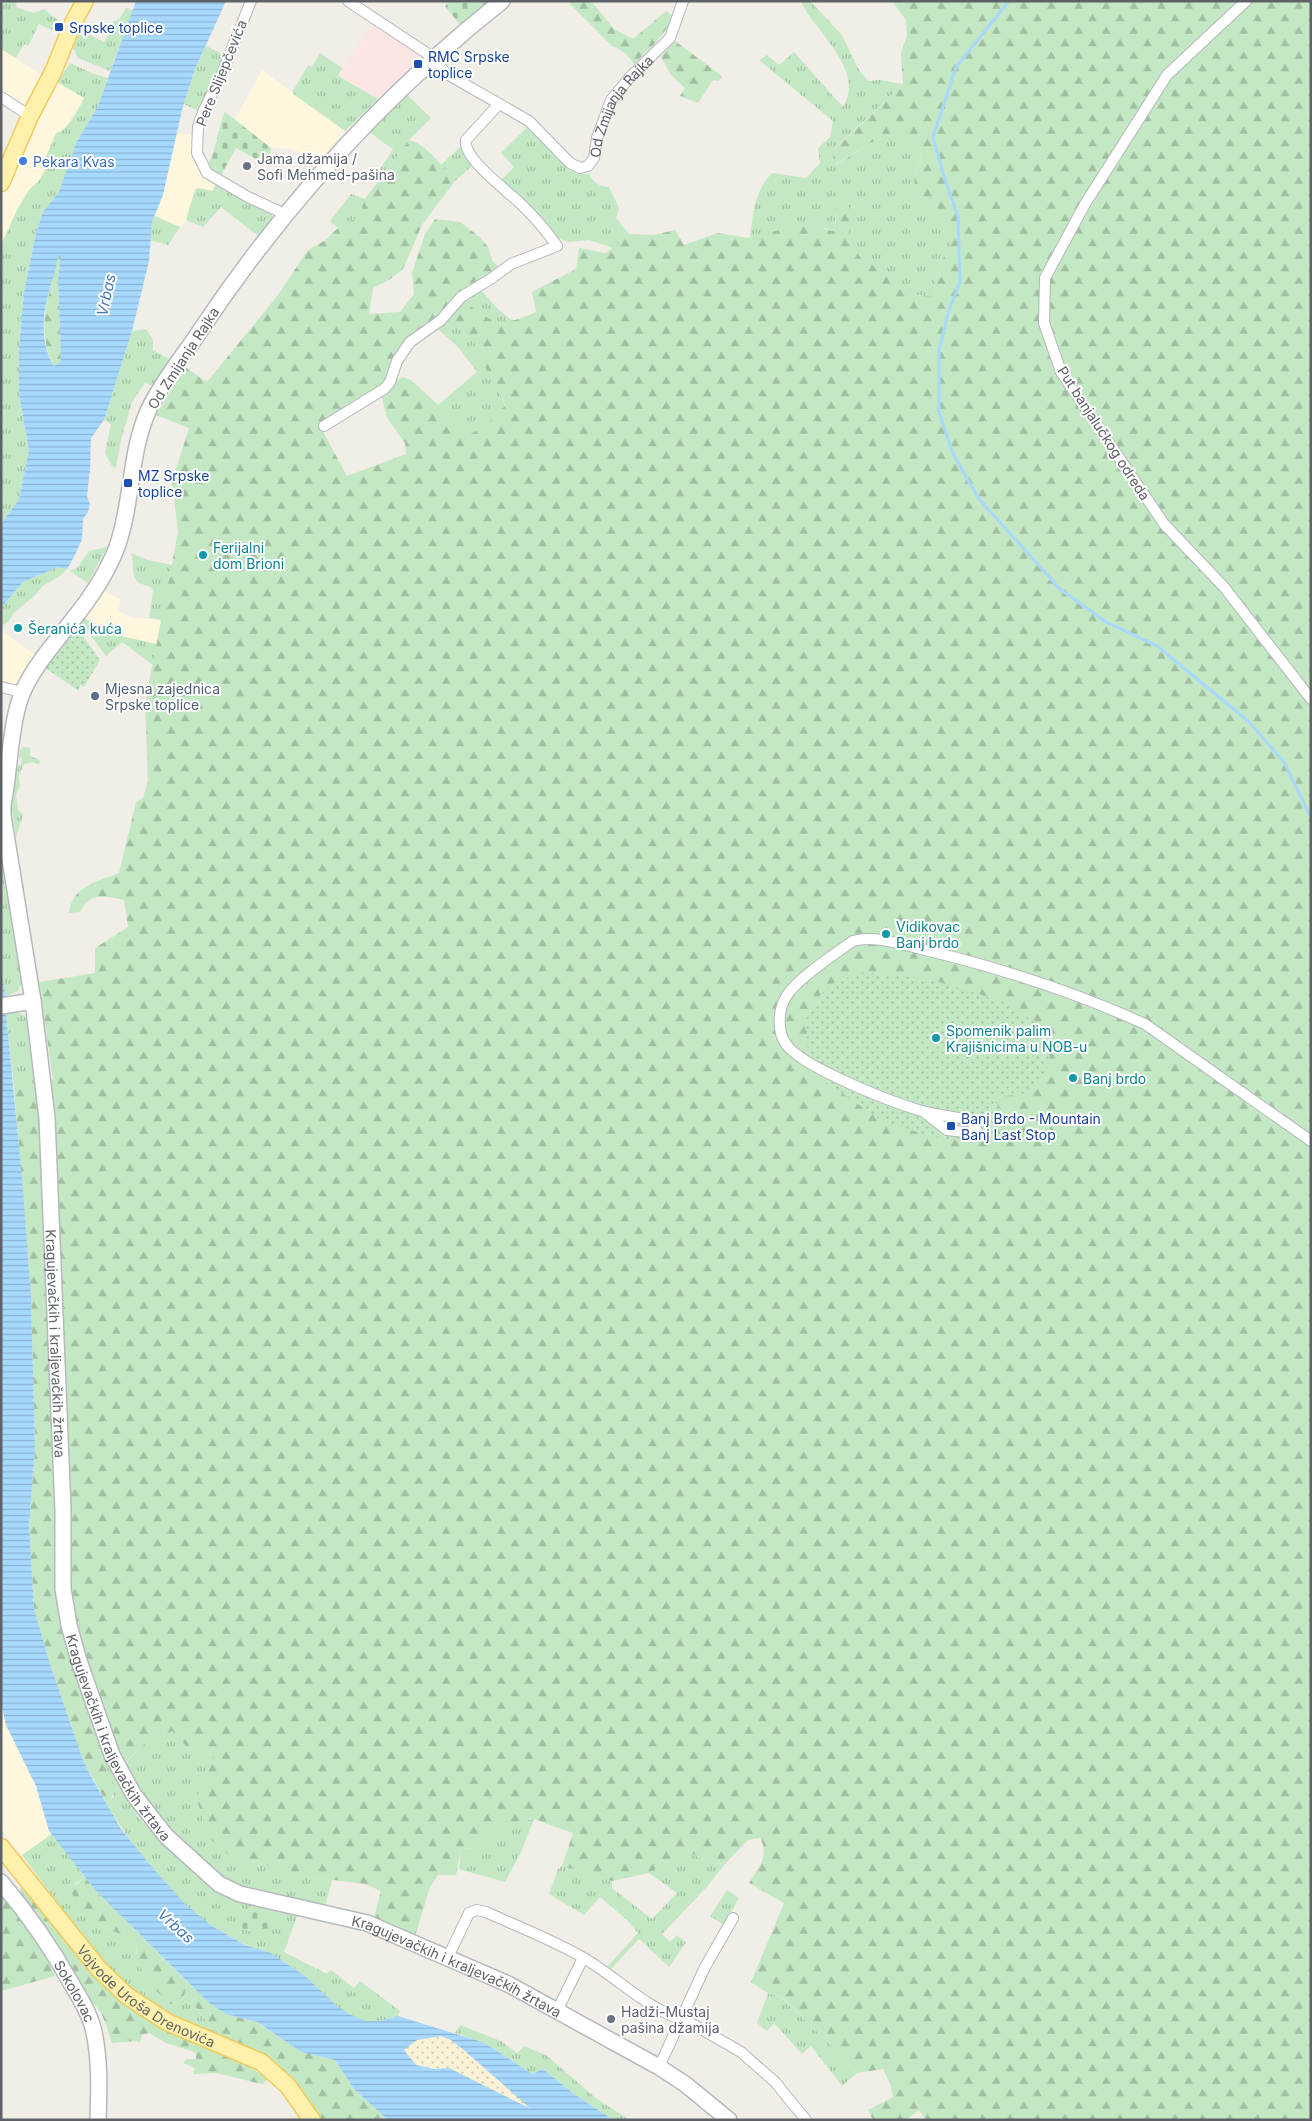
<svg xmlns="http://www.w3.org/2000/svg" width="1312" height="2121" font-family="Inter,sans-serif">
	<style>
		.commercial { fill: #fef7dd }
		.medical { fill: #fce6e3 }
		.grass { fill: url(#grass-tufts) }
		.forest { fill: url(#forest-firs) }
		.sand { fill: url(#sand-dots) }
		.cemetery { fill: url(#cemetery-stones) }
		.park { fill: url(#park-dots) }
		.water { fill: url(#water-rules); fill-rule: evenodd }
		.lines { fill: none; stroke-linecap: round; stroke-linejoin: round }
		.stream { stroke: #a7d9ff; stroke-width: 3 }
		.street-casing { stroke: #b4b7bb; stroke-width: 12 }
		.secondary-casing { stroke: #b5b9be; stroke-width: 18 }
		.primary-casing { stroke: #f4c95c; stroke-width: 19 }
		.street { stroke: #fff; stroke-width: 10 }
		.secondary { stroke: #fff; stroke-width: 15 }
		.primary { stroke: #fff1ac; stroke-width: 16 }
		.transit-dot { fill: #1a4fb4; stroke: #fff; stroke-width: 2 }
		.shop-dot { fill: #3f7fe0; stroke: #fff; stroke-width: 2 }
		.worship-dot { fill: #6b7280; stroke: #fff; stroke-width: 2 }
		.culture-dot { fill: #0f9aa8; stroke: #fff; stroke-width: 2 }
		.service-dot { fill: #5c6f8a; stroke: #fff; stroke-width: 2 }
		.labels { text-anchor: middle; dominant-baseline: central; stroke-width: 4; stroke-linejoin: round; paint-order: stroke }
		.transit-label { font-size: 14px; fill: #164399; stroke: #fff; text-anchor: start }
		.street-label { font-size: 14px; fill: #5e6267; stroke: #fff }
		.worship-label { font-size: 14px; fill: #5b616d; stroke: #fff; text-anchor: start }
		.shop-label { font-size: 14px; fill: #366cbe; stroke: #fff; text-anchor: start }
		.culture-label { font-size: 14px; fill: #0d838f; stroke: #fff; text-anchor: start }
		.service-label { font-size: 14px; fill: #4e5e75; stroke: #fff; text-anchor: start }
		.water-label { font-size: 15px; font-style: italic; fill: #4179b4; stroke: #fff }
	</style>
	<defs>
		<pattern id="grass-tufts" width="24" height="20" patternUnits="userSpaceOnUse" patternTransform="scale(1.25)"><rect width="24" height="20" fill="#c3e8c3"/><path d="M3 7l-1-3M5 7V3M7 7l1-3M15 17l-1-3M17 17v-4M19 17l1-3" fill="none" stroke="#a2bfa2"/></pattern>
		<pattern id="forest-firs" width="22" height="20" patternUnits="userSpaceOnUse" patternTransform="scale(1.25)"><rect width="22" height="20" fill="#c3e8c3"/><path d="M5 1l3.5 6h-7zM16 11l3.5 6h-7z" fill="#a2bfa2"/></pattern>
		<pattern id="sand-dots" width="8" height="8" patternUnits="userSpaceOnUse" patternTransform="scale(1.25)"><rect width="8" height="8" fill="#fbf2d6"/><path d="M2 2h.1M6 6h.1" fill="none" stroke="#cec7b1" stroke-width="1.8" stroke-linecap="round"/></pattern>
		<pattern id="cemetery-stones" width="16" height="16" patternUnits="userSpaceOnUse" patternTransform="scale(1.25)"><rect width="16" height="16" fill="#c3e8c3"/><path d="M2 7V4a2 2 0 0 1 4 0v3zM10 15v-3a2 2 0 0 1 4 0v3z" fill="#a2bfa2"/></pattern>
		<pattern id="park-dots" width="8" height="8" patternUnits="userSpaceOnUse" patternTransform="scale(1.25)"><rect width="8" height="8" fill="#c3e8c3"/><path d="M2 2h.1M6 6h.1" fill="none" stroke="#a2bfa2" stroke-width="1.8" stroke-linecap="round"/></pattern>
		<pattern id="water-rules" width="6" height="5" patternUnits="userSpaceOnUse" patternTransform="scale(1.25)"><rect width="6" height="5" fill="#a7d9ff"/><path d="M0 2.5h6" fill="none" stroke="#8bb3d2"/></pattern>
	</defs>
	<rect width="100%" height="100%" fill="#f0eee6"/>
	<path class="commercial" d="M1,49L43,76L26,110L1,94Z
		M262,70L345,131L320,164L291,149L271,148L235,119Z
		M57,82L84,98L45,159L50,160L39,181L29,190L18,208L1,245V194L38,115Z
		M177,133L194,136L196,153L217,183L212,191L203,188L195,190L186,220L180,227L155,216L163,195Z
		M101,590L121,599L118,611L131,617L161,620L157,644L125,637L83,618Z
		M1,630L38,657L22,683L1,685Z
		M1,1703L6,1725L36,1786L52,1834L22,1855L1,1830Z"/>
	<path class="medical" d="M373,23L403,41L421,57L378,99L338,75Z"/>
	<path class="grass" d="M1,1H17L16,7L33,13L45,9L52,16L62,22L57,33L39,24L28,46L24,44L16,58L1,49Z
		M803,1H810L842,35L859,70L868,81L880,80L903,84L833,150L835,165L874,141L898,133L912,139L922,154L915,175L929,212L951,223C955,248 950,244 940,264C936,274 935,286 933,296L915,295L897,285L881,270L861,258L849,241V206L835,214L836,232L825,228L750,238C753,214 754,191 772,173L806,178L820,163L818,148L830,137L833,121L759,60L767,55L779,65L794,52L843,107C866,70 816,33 801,2Z
		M126,8L133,10L110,71L78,58L73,48L80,31L105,42L113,22L120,18Z
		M206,46L227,56L198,111L184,104L195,69Z
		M320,53L342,68L338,76L378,99L345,131L292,93L308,65L312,67Z
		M70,63L94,74L108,78L98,106L76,143L59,192L43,212L36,233L24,292L19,348V394L29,450L19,499L1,524V245L18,208L29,190L39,181L50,161L45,159L56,133C69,130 78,110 84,98L57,82Z
		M406,94L431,118L409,140L384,173L380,169L393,149L369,132Z
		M529,125C537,137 563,169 577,173C580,174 585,174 589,174C594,182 599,187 609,187L619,208L616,218L629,234L613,248L589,240L568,242L558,238L500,181L514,167L501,153Z
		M461,146L472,163L471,167L455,181L441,165Z
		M217,183L225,191L270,212L275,221L261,238L221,207L203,227L186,220L195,190L198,188L212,191Z
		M351,194L365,199L359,217L338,228L330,221Z
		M155,216L180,227L168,245L150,240L152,222Z
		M479,288L498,309L514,322L498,323L483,316L464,301Z
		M451,315L468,338L486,352L505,407L483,428L470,434L438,405L477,372L458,347L438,329Z
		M146,329L153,340V350L171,360L154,386L145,383L132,402L121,440L116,468L112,466L105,453L111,424L104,420L132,331Z
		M107,547L88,583L70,571L78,567L89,551Z
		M131,553L148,560L172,565L161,620L149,618L153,590C149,584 143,586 138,582C131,576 134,561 131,553Z
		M58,567L67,569L60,576L44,585L35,595L14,613L8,622L1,626V608L23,582Z
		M83,618L125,637L157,644L153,665L122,642L106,656L81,622Z
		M23,747L30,748V756L40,760L39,764L31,762L23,765L19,776L20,786L16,794L18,810L23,815L16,837L11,805L18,765H21L22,758L19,757L20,751Z
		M1,841L23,979L18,991L6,997L1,968Z
		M18,1012L26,1017L31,1026L35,1084L14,1088L6,1013Z
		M172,1731L186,1746L206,1749L214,1758L196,1799L204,1819L230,1855L310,1877L332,1880L325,1907L245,1889L221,1877L170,1830L139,1793L124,1765L143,1745Z
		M108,1761L138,1817L151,1831L166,1844L198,1876L209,1884L298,1914L284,1952L327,1974L331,1970L354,1988L360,1981L400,2011L398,2016C388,2019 375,2023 364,2021C341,2016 324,1993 307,1978C300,1972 292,1967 285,1962C272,1954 261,1951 247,1945C236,1941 224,1933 214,1927C176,1904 129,1843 107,1804L114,1796L105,1763Z
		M534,1819L521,1852L505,1882L459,1869L461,1849L477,1848L502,1824Z
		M52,1834L85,1877L75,1884L87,1920L129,1938L136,1944L137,1957L182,2001L188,1983L198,1992L192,2002L199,2013L220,2035L181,2022L126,1986L87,1942L22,1855Z
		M686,1850L708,1863L725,1864L705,1889L662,1934L670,1942L677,1935L686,1942L669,1967L639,1939L609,1971L606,1968L638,1933L627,1920L600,1897L584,1915L549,1894L558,1869L562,1866L612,1881V1888L652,1919L677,1893L649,1873Z
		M727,1890L739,1898L724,1925L710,1916Z
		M768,1993L781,1997L831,2045L857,2073L842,2086L811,2046L802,2054L774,2023L767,2031L757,2023Z
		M460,2025L501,2041L517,2053L524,2046L546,2055L597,2099L630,2120H613L574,2094L543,2069L532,2074L485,2043L455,2033Z"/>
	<path class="forest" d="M570,1H591L614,29L633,39L666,11L673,16C665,36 649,49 634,64C628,55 623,50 612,46L571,5Z
		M892,1H1311V2120H926L919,2110L906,2120H873L868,2110L893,2097L890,2083L883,2069L857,2073L831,2045L782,1997L768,1993L751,1982L784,1903L749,1883C759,1867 770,1855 760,1838L748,1840L725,1864L708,1863L686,1850L649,1873L612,1881L562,1866L573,1833L534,1819L502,1824L477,1848L461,1849L456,1875H438L430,1887L415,1936L373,1921L381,1891L365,1884L310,1877L229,1855L202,1832L204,1819L196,1799L214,1758L206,1749L186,1746L172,1731L143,1745L124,1764L118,1755L105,1763C111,1780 120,1788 107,1804L83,1760L50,1664L34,1609L29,1526L35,1448L31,1296L14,1088L53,1079L39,982L95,973V948L128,927L124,900C105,896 90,891 80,912L69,913C72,886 97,882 119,873L136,802L143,798L148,781L145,704L178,532L172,482L189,428L156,415L185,367L207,382L278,295L308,250L324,241L338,228L359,217L365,199L409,140C428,145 442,167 455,181L422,225L403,269L389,280L373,288L369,314L400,312L414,294L412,273L425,234L435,219L460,222L481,238L488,247L492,260L498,266L487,276L471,284L452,299L439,317L405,343L397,352L386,379L378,388L320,426L347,476L406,454L405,443L387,418L381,394L396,381L403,377L411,380L470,434L483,428L505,406L502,397L480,358L486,352L468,338L451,315L464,301C495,325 499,328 536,312L532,292L576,269L579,248L606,253L629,234L654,235L675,230L684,245L718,233L750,238L779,230L810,225L836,232L835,202L844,199L849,206V241L861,258L881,270L897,285L915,295L933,296C935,286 936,274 940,264C949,245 954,247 951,223L929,212L914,195L915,175L922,154L912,140L898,133L874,141L834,165L833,151L903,84L901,53L907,35L906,20Z
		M675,41L722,76L718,81L713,80L698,103L680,96L685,88L671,75L661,57Z
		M62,253L58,279L61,361L54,366C37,335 46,303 55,271C57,263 56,259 62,253Z
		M85,1877L96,1891L188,1983L182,2001L171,2004C151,1987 137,1972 136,1944L127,1937L87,1920L70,1890Z
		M23,1887L119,1998L150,2021L243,2063L268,2079L263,2084L257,2083L217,2073L193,2074L195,2068L183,2063L187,2059H196V2054L192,2051L166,2043L149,2033L142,2035L140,2043L136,2041L112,2043C106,2027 105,2014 92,2002L50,1934L22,1895L20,1889Z
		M1,1892C22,1919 42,1944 55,1976L1,1991Z
		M198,1992L209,2003L226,2014L256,2022L301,2052L335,2060L354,2089L388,2120H320L315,2111L231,2041C214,2032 202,2017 192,2002Z"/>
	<path class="sand" d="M441,2036L451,2040L465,2051L533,2110L449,2068L435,2069L416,2065L404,2050L417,2040Z"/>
	<path class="cemetery" d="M450,1H491L461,26L445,6Z
		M225,112L271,148L267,165L236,148L220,177L206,166C217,154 217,128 225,112Z
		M247,1906L272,1913L267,1935L241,1929Z"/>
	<path class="park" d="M76,626L100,660L84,687L80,685L79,691L44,667Z
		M865,972L905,976L939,982L1005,1002L1035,1022L1050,1057L1044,1078L1025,1095L993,1096L1004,1118L990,1135L967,1142L934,1137L882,1121L823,1080L808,1053L806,1020L820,995L836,981Z"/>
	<path class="water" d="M136,1H226L195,69L182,110L163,195L152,222L149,261L132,331L104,420L91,438L90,469L87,496L90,504L88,512L83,519L82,539L75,555L67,569L58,567L23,582L1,608V524L19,499L29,450L19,394V348L24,292L36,233L43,212L59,192L76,143L98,106ZM61,254L58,279L61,361L54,366C36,337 45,302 55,272C57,265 56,259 61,254Z
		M1,968L6,997V1013L22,1178L31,1296L35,1448L29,1526L34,1609L50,1664L83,1760L92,1778L121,1829L151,1866L185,1904L212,1926L245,1945L271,1953L305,1976L336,2005L349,2014L365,2021H380L398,2016L485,2043L532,2074L543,2069L574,2094L613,2120H388L354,2089L335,2060L301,2052L257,2022L226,2014L209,2003L96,1891L49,1831L36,1786L6,1725L1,1702ZM441,2036L451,2040L465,2051L531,2109L449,2068L435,2069L416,2065L404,2050L417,2040Z"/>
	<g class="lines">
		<path class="stream" d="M1009,1L956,67L933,137L943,173L958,217L960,282L949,310L939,350V412L953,454L979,499L1060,589L1106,622L1157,646L1248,721L1284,762L1311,818"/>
		<defs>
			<g id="street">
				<path d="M251,1L220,78L203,112L198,127L197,153L207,173L248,197L287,215"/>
				<path id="s1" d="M348,1L428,54L447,74L529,121L570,163L580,168L588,166L594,158L597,138L611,100L631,76L670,38L683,1"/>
				<path d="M1246,1L1167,75L1085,204L1045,278L1044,323L1061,372L1164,524L1224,587L1311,699"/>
				<path d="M1,97L30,116"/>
				<path d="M324,426L384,389L390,382L397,361L410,342L441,320L461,297L492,278L511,264L557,246C548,233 537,220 525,208C512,194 462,159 466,140L499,104"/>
				<path d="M1,687L22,692"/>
				<path d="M923,1111L947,1130L973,1133L977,1131L971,1120C955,1117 938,1115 922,1111C894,1103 801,1067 786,1044C777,1032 778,1010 786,997C795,980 836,953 853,941C875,935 899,944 921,949C997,967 1074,992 1145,1024L1311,1141"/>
				<path d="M448,1957L469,1913L477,1910L486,1912C519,1927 553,1940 584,1958C619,1979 649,2011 689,2022L741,2052L775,2082L806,2120"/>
				<path d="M557,2011L583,1958"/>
				<path d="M659,2067L705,1967L733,1918"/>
			</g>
			<g id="secondary">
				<path id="s2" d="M502,1C386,93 285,204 202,328C185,354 163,380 149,409C129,452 133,502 117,547C107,573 89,600 71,622C54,644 36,664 24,689C10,718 10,771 3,805V816L33,1001L47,1118L63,1510V1589L69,1625L79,1661L112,1755L134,1795L166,1836L219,1884L240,1894L367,1923L508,1984L659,2067L685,2084L729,2120"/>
				<path d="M1,1006L33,1001"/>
				<path id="s3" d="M1,1882C28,1914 51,1947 71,1983C80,1998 90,2014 94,2032C100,2060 99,2090 98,2120"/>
			</g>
			<g id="primary">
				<path d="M1,183L30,116L53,72L73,23L85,1"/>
				<path id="s4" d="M1,1847L99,1969L126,1995L167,2022L261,2062L288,2086L312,2120"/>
			</g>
		</defs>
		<use href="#street" class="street-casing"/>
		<use href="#secondary" class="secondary-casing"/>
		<use href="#primary" class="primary-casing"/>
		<use href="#street" class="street"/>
		<use href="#secondary" class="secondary"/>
		<use href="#primary" class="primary"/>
	</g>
	<g class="transit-dot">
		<rect x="54" y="22" width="10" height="10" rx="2.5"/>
		<rect x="413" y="59" width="10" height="10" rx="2.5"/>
		<rect x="123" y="478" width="10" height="10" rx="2.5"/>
		<rect x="946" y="1121" width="10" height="10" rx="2.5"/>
	</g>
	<circle class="shop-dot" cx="23" cy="161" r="5"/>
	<g class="worship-dot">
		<circle cx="247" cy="166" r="5"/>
		<circle cx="611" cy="2019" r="5"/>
	</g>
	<g class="culture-dot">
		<circle cx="203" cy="555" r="5"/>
		<circle cx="18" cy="628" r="5"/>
		<circle cx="886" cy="934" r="5"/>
		<circle cx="936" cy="1038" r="5"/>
		<circle cx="1073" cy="1078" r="5"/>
	</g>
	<circle class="service-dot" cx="95" cy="696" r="5"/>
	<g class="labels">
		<g class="transit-label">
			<text x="69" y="27">Srpske toplice</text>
			<text x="428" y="56">RMC Srpske<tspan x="428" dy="16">toplice</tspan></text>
			<text x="138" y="475">MZ Srpske<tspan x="138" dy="16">toplice</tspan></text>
			<text x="961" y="1118">Banj Brdo - Mountain<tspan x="961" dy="16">Banj Last Stop</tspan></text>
		</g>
		<g class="street-label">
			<text transform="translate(221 73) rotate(-68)">Pere Slijepčevića</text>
			<text stroke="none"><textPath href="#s1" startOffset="366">Od Zmijanja Rajka</textPath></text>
			<text transform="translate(183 358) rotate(-57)">Od Zmijanja Rajka</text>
			<text transform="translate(1104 433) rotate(57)">Put banjalučkog odreda</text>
			<text stroke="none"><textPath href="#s2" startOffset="1515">Kragujevačkih i kraljevačkih žrtava</textPath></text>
			<text stroke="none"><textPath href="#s2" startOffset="1921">Kragujevačkih i kraljevačkih žrtava</textPath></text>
			<text stroke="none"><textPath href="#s2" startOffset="2356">Kragujevačkih i kraljevačkih žrtava</textPath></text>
			<text stroke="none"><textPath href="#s3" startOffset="132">Sokolovac</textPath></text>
			<text stroke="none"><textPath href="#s4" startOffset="211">Vojvode Uroša Drenovića</textPath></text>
		</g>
		<g class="worship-label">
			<text x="257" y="158">Jama džamija /<tspan x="257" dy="16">Sofi Mehmed-pašina</tspan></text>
			<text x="621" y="2011">Hadži-Mustaj<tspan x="621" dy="16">pašina džamija</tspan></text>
		</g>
		<g class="shop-label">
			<text x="33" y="161">Pekara Kvas</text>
		</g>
		<g class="culture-label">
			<text x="213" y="547">Ferijalni<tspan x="213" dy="16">dom Brioni</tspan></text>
			<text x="28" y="628">Šeranića kuća</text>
			<text x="896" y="926">Vidikovac<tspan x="896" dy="16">Banj brdo</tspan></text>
			<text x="946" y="1030">Spomenik palim<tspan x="946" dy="16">Krajišnicima u NOB-u</tspan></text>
			<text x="1083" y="1078">Banj brdo</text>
		</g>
		<g class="service-label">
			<text x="105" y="688">Mjesna zajednica<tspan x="105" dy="16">Srpske toplice</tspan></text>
		</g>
		<g class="water-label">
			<text transform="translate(106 295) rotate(-78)">Vrbas</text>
			<text transform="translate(176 1926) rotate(42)">Vrbas</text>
		</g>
	</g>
	<rect width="1312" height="2121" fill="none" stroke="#5e6267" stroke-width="5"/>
</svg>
